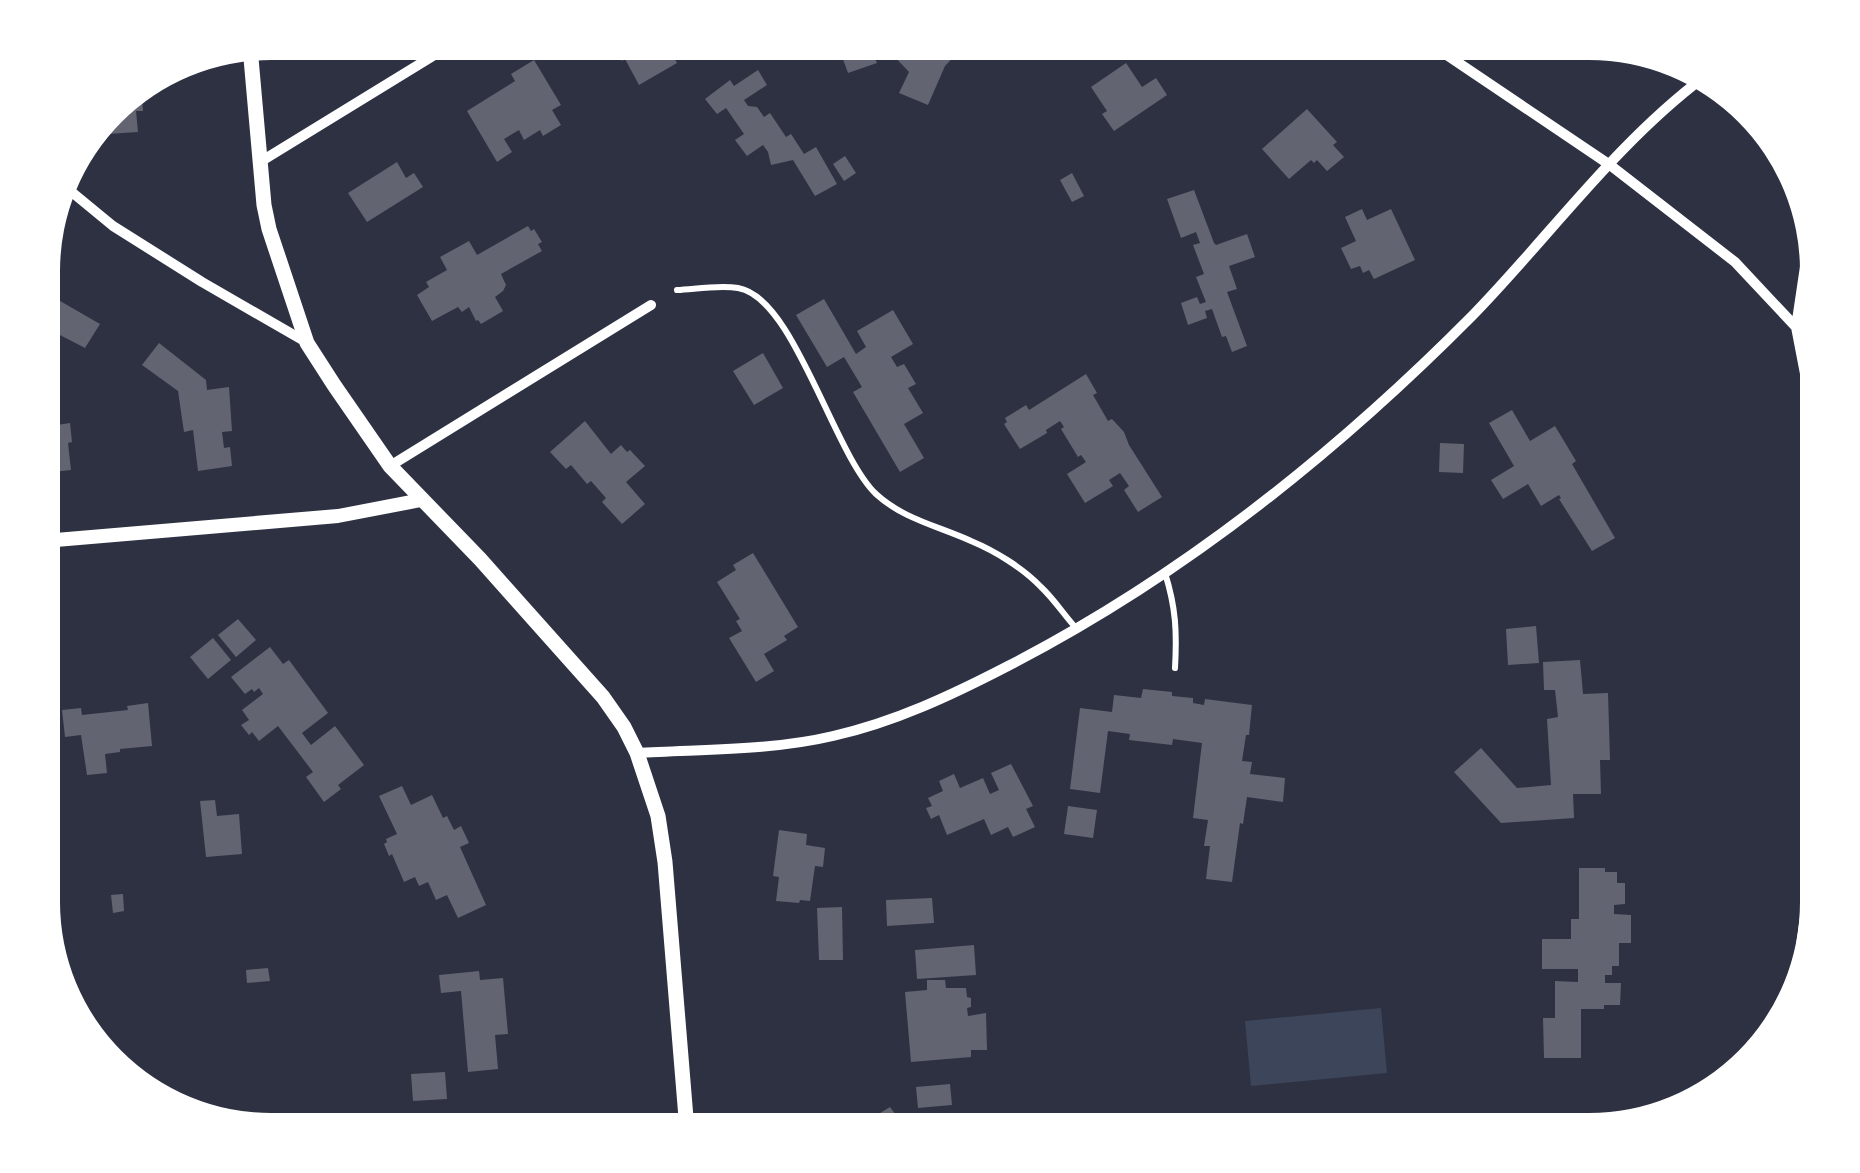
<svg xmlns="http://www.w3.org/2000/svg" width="1860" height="1173" font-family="'Zilla Slab',serif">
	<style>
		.green { fill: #3c4559 }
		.building { fill: #626471 }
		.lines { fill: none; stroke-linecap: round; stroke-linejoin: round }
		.service { stroke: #fff; stroke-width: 6 }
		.minor { stroke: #fff; stroke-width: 10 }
		.tertiary { stroke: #fff; stroke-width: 14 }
		.secondary { stroke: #fff; stroke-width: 15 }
	</style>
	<rect width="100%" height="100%" fill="#2d3142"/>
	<path class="green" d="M1381,1008L1387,1073L1251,1086L1245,1021Z"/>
	<path class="building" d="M611,43H666L677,63L639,85L625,59L622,61Z
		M837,43H951L959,51L945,66L928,105L899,93L909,72L891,53L896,49L874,56L877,63L848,73Z
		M534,60L561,105L552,110L561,125L543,136L540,130L524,140L519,130L504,139L512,152L497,162L467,111L515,81L511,74Z
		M1126,63L1142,87L1156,78L1167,95L1114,131L1102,114L1107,111L1091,87Z
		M758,70L767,85L744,100L748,106L757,107L764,117L770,113L786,137L791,134L804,154L816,147L837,184L815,196L793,160L771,165L768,152L763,145L747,156L735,140L744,134L726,108L717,114L705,99L730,80L734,86Z
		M141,86L143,111H136L138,132L107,134L106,117L120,99Z
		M1307,109L1337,142L1333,145L1344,157L1327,171L1317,160L1314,163L1311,160L1289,179L1262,149Z
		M845,156L856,173L844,181L833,164Z
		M397,162L406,178L414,173L423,187L367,222L348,193Z
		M1072,173L1084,196L1072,202L1060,180Z
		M1194,190L1214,243L1216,245L1247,234L1255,257L1229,266L1237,289L1227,292L1247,346L1232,352L1226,336L1222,337L1212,309L1205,311L1207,318L1188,325L1181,303L1197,297L1200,304L1206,302L1196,277L1204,274L1193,245L1200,243L1196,232L1181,238L1167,199Z
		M1362,209L1367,220L1391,209L1415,260L1374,279L1369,270L1363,273L1360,266L1351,269L1341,248L1356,241L1345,217Z
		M528,226L531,231L534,229L542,242L538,244L542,251L501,274L506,285L503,291L495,297L503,311L481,324L478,320L476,321L469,307L462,312L458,307L432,321L417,295L429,287L426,282L447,270L440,257L469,241L477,255Z
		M48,294L100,324L85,348L58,334L55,340L44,334V301Z
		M824,299L856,354L866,347L857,331L893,310L913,344L891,357L897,367L904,364L916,384L908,388L923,413L904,424L924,458L900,472L853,392L862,387L844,357L827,367L796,315Z
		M159,343L206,380L207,390L229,387L232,431L222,432L224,448L230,447L232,466L198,471L193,430L184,432L178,391L142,365Z
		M763,353L783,388L754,405L733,371Z
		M1086,374L1097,393L1093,395L1108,421L1112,419L1124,432L1129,445L1162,497L1138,512L1124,490L1129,486L1120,473L1109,480L1113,486L1085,503L1067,474L1086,462L1081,455L1078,457L1061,429L1064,427L1060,421L1046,430L1047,433L1020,449L1004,424L1007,422L1005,418L1026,405L1029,410Z
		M1512,410L1530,441L1555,426L1576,461L1572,464L1615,538L1592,551L1559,499L1561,498L1559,495L1541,506L1528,484L1503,499L1491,480L1514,466L1489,423Z
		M585,421L611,454L621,445L627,452L630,450L645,466L626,482L645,504L622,524L602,502L606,498L591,481L587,484L571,465L566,469L550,452Z
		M70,423L72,442L68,443L71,470L44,473V443L52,442L50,426Z
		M1440,443L1464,444L1463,473L1439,472Z
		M753,553L798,627L784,636L787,640L764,654L774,671L756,682L729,638L742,631L736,621L740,619L717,582L736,570L733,565Z
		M238,619L256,640L236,657L218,635Z
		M1536,626L1539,663L1508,665L1506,629Z
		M213,638L231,660L208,679L190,657Z
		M270,647L283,664L289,660L328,713L302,733L311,745L335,726L364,765L338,785L341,789L324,802L306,777L313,772L278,726L259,741L252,732L249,735L241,725L249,720L242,710L263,694L259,688L254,692L252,689L245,694L231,677Z
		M1580,660L1583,694L1608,693L1610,760H1600L1601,794H1573L1574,818L1501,823L1454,772L1481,748L1517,788L1551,785L1547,719L1558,717L1555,690H1544L1543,662Z
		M1143,689L1172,692V696L1193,698V703L1204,705L1205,699L1252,705L1249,735H1246L1242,761L1252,762L1250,774L1285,778L1283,802L1247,797L1243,824L1240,823L1232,882L1206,879L1210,846H1204L1208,820L1193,818L1202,743L1173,739L1172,745L1129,740L1130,734L1108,731L1100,793L1070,789L1080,708L1112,712L1114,695L1141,698Z
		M148,703L152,746L120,749V752L105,754L107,773L87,775L81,735L65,737L62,710L81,708L82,715L128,710L127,706Z
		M1011,764L1033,806L1026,809L1035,827L1013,837L1008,827L991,835L984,819L947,835L939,815L931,819L926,808L932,806L928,798L943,791L939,781L954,774L960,788L983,778L990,794L999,790L991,773Z
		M402,786L411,805L432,795L443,818L447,816L454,830L461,826L469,843L460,847L486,905L458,918L447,895L436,900L428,882L419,886L415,877L404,882L392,854L389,856L384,844L387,842L386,839L397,834L379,796Z
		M215,800L217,816L239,814L242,854L206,857L200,801Z
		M1068,806L1097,810L1093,838L1064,834Z
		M779,830L807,834L806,845L825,848L823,867L815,866L810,901L800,900L799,903L776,901L779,877L773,876Z
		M1579,868H1605V872H1617V883H1625V904L1614,905V914L1631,915V943H1619V966H1612V975H1605V983H1621L1620,1005H1604V1009H1581V1058H1544L1543,1018H1555V981L1578,982V969H1542V939H1571V919H1579Z
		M123,894L124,911L113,913L111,895Z
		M932,898L934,923L887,926L886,900Z
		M842,907L843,960H819L817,908Z
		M974,945L976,975L917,979L915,950Z
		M268,968L270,981L247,983L246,970Z
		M479,971L480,980L503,978L508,1034L495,1035L498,1069L468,1072L461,991L441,993L439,975Z
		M927,980H945L946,988H966L967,997L971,998V1007L967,1008L968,1016L986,1013L987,1050H971V1057L911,1062L905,992L927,990Z
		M445,1072L447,1099L413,1101L411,1074Z
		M950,1084L952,1105L918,1108L916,1087Z
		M890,1107L907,1130H873L867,1121Z
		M1568,1114L1604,1123L1602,1130H1542L1545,1116L1566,1122Z
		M527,1124V1130H480V1127Z"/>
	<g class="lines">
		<path class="service" d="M677,290C696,289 719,285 738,288C794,297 833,453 876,494C903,519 938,526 971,541C995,551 1023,568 1041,587C1054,599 1064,615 1076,628
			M1165,573C1176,608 1177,632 1175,668"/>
		<path class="minor" d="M1429,43L1610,165L1735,262L1796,327L1817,436
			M260,162L454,43
			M62,184L113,226L202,282L306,342
			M1796,327L1810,233
			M390,466L651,305
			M637,753C701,749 770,751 833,736C895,722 952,695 1008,666C1181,577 1335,454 1472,316C1549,237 1615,144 1704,77
			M1797,975L1817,830"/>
		<path class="tertiary" d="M44,541L338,516L421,500"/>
		<path class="secondary" d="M250,47L264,205L269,229L307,343L334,385L390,466L480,559L603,697L624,727L637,753L658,816L665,862L687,1130"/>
	</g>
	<path d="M0 0H1860V1173H0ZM271 60H1589A211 211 0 0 1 1800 271V902A211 211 0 0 1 1589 1113H271A211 211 0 0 1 60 902V271A211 211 0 0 1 271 60Z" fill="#fff" fill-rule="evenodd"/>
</svg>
